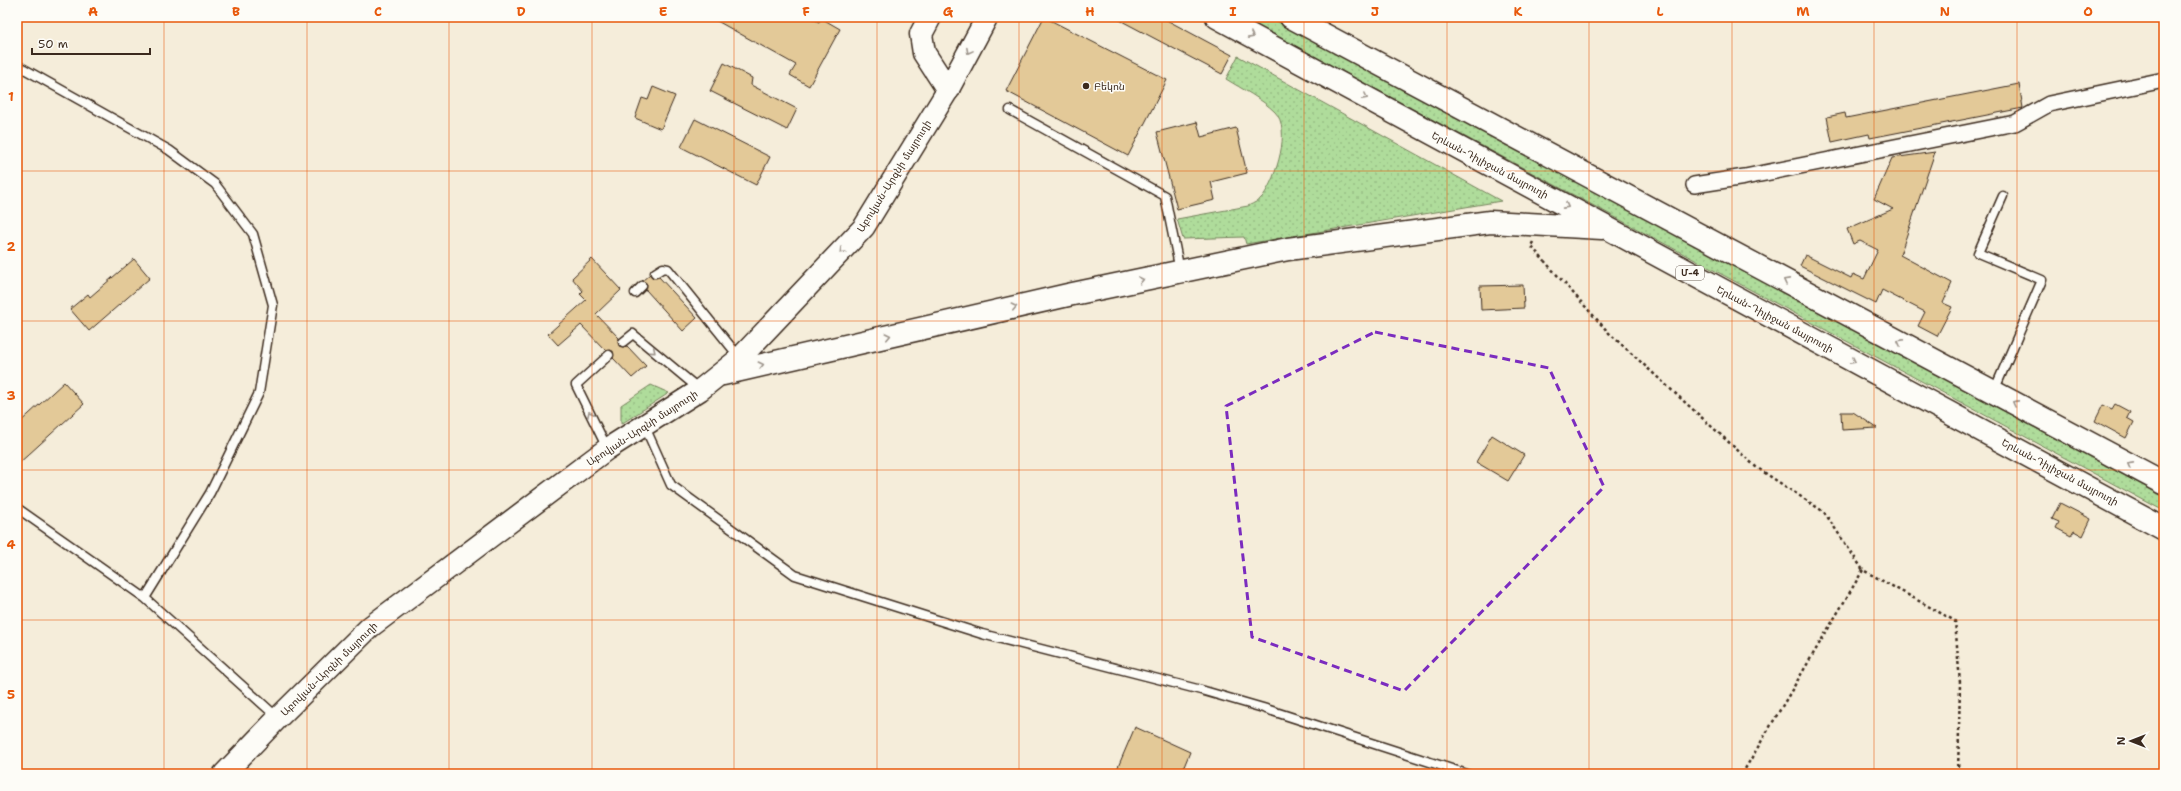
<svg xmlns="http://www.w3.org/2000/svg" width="2181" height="791" font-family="'Shantell Sans','Noto Sans Armenian',sans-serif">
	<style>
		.grass { fill: url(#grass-dots); stroke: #75835c }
		.building { fill: #e3c998; stroke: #3b2a1e }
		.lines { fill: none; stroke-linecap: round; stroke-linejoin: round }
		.lane-casing { stroke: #3b2a1e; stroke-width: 11 }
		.street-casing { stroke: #3b2a1e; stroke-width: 18 }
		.secondary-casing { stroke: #3b2a1e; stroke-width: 24 }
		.highway-casing { stroke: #3b2a1e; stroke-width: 25 }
		.path { stroke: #3b2a1e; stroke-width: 2.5; stroke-dasharray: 3 3; stroke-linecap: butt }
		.lane { stroke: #fdfcf7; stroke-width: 8 }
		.street { stroke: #fdfcf7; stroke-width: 15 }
		.secondary { stroke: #fdfcf7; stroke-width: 21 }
		.highway { stroke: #fdfcf7; stroke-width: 22 }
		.oneway { stroke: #9c938a }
		.marked { fill: none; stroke: #7b2cbf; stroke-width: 3; stroke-dasharray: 8 5; stroke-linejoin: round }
		.grid { fill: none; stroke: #e8590c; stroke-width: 1; stroke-opacity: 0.55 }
		.poi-dot { fill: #3b2a1e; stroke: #fdfcf7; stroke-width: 1.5 }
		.labels { text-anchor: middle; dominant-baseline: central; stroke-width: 3; stroke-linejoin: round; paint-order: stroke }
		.shield { fill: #fdfcf7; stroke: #75695f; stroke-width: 1 }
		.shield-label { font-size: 9px; font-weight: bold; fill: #3b2a1e }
		.poi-label { font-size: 10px; fill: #3b2a1e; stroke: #fdfcf7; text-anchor: start }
		.street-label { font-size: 10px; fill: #3b2a1e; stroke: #fdfcf7 }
		.neatline { fill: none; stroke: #e8590c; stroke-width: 1.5 }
		.grid-label { font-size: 13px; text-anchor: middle; font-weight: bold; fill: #e8590c }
	</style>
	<defs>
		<pattern id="grass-dots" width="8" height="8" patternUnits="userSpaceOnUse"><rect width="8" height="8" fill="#afdc9b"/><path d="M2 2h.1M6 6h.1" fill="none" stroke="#97bd85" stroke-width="1.8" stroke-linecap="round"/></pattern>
	</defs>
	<rect width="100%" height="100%" fill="#f5edda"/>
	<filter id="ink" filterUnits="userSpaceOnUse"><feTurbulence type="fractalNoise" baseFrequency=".025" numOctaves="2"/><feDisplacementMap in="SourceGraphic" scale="8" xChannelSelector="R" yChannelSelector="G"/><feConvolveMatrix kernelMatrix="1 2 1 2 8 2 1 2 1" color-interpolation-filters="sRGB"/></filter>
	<g filter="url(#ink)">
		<path class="grass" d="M1241,17H1269L2049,435L2164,497V511Z
			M1238,56L1501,201L1246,244L1244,237L1183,239L1177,219L1248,206C1254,203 1259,201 1263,196C1276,178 1292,129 1275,112C1262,99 1242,89 1226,79Z
			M651,385L669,393L621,424V405Z"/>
		<path class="building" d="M710,17H809L819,22L821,18L840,29L809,86L790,75L796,65Z
			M1044,17L1167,80L1128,156L1006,91Z
			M1114,17H1161L1232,55L1222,74Z
			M724,63L752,78L751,85L797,109L787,130L710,91Z
			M2019,84L2023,108L1870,138L1869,134L1832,142L1827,117L1845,113L1846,118Z
			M653,87L675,96L661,129L635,118L642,98L648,100Z
			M695,119L770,157L756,185L681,147Z
			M1197,122L1201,137L1236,128L1247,173L1211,182L1215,200L1177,209L1157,132Z
			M1935,152L1900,255L1952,283L1943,303L1952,307L1937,336L1918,326L1925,312L1882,290L1876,304L1800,266L1805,255L1851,278L1853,274L1864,279L1878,250L1860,241L1853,244L1847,229L1893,209L1874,199L1892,158Z
			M134,259L150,278L89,331L70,309L88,294L90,297Z
			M592,259L621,290L596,314L619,338L618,342L619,346L623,347L627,346L646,366L632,378L613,358V351H606L581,325L558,345L548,334L586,300L580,294L583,291L572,278Z
			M650,274L653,278L659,277L697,318L683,331L646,290L647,284L642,281Z
			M1523,285L1524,308L1481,310L1480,286Z
			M64,382L84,404L17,465V425Z
			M2115,404L2130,412L2127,418L2134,422L2126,438L2095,421L2103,405L2112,409Z
			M1841,412H1853L1877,428L1842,430Z
			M1492,435L1524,455L1508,481L1476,462Z
			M2060,503L2091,519L2083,536L2074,531L2071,536L2056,528L2059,522L2052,519Z
			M1135,727L1190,752L1181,774H1115Z"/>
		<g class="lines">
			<defs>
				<path id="lane" d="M17,65L169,150L215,184L253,234L273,305L259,393L210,493L145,598L277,717
					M1010,110L1165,196L1180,271
					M655,273L663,268L668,269L740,358
					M635,293L642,286
					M623,342L633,334L699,389
					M1994,391L2042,280L1978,253L2003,196
					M645,427L671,485L795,575L982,634L1201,690L1263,708L1467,774
					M607,448L576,385L609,355
					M17,508L145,598"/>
				<path id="street" d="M1694,185L1745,177L2015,123L2049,104L2164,80"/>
				<path id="secondary" d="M224,774L278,718L370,627L607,449L700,390L740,358L864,227L948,90L987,17"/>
				<path id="highway" d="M930,17L921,34L924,53L948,90
					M1217,17L2164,529
					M1291,17L2164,483
					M723,374L1068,295L1288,249L1490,222L1602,228"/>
			</defs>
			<use href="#lane" class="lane-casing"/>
			<use href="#street" class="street-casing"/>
			<use href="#secondary" class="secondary-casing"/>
			<use href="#highway" class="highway-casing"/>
			<path class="path" d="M1533,242L1531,246L1609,333L1756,467L1824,512L1863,570L1955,621L1960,683L1958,774
				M1742,774L1863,570"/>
			<use href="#lane" class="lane"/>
			<use href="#street" class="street"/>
			<use href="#secondary" class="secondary"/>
			<use href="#highway" class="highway"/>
		</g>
		<defs><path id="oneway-chevron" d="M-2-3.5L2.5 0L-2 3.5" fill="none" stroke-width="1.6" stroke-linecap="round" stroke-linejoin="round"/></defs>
		<g class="oneway">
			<use href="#oneway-chevron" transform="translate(1251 36) rotate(28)"/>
			<use href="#oneway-chevron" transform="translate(969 51) rotate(118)"/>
			<use href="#oneway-chevron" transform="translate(1365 97) rotate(28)"/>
			<use href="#oneway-chevron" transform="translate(1566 206) rotate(28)"/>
			<use href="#oneway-chevron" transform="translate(842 251) rotate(134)"/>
			<use href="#oneway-chevron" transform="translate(1141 280) rotate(-12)"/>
			<use href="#oneway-chevron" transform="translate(1786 281) rotate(-152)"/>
			<use href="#oneway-chevron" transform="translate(1014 307) rotate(-13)"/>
			<use href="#oneway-chevron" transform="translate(888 336) rotate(-13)"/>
			<use href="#oneway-chevron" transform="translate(1900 342) rotate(-152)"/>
			<use href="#oneway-chevron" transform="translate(653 351) rotate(40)"/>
			<use href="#oneway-chevron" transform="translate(1853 361) rotate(28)"/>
			<use href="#oneway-chevron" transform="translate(761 365) rotate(-13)"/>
			<use href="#oneway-chevron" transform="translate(2015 403) rotate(-152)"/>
			<use href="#oneway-chevron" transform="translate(590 414) rotate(-116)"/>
			<use href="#oneway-chevron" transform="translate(2130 465) rotate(-152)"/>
		</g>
	</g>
	<path class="marked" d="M1375,332L1549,368L1604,487L1404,691L1252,637L1226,406Z"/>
	<path class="grid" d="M164,17V774M307,17V774M449,17V774M592,17V774M734,17V774M877,17V774M1019,17V774M1162,17V774M1304,17V774M1447,17V774M1589,17V774M1732,17V774M1874,17V774M2017,17V774M17,171H2164M17,321H2164M17,470H2164M17,620H2164"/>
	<circle class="poi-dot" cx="1086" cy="86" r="4"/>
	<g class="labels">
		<rect class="shield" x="1676" y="266" width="28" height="14" rx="3"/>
		<g class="shield-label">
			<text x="1690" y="273">Մ-4</text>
		</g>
		<g class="poi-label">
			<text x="1094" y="86">Բեկոն</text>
		</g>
		<g class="street-label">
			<text transform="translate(1490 165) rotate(28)">Երևան-Դիլիջան մայրուղի</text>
			<text transform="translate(894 176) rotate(-58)">Աբովյան-Արզնի մայրուղի</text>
			<text transform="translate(1775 319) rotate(28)">Երևան-Դիլիջան մայրուղի</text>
			<text transform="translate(642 428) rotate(-33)">Աբովյան-Արզնի մայրուղի</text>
			<text transform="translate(2060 472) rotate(28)">Երևան-Դիլիջան մայրուղի</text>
			<text transform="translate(329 669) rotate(-44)">Աբովյան-Արզնի մայրուղի</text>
		</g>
	</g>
	<rect width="2181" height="791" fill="none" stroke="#fdfcf7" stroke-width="44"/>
	<g transform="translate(2131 741) rotate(270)" stroke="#fdfcf7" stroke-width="3" paint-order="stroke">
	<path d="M0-3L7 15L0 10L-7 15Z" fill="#3b2a1e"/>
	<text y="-6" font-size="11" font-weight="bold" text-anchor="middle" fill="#3b2a1e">N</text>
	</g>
	<path d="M32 48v6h118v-6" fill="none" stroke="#3b2a1e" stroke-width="2"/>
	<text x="38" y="48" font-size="12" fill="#3b2a1e" stroke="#fdfcf7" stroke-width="3" paint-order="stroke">50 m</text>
	<rect x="22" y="22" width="2137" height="747" class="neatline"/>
	<g class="grid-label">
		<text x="93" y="16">A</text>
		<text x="236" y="16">B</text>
		<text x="378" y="16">C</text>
		<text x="521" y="16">D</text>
		<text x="663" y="16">E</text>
		<text x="806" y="16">F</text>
		<text x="948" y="16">G</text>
		<text x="1090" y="16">H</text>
		<text x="1233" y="16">I</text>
		<text x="1375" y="16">J</text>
		<text x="1518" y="16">K</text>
		<text x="1660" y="16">L</text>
		<text x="1803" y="16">M</text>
		<text x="1945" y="16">N</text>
		<text x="2088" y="16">O</text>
		<text x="11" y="101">1</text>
		<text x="11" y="251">2</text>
		<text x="11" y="400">3</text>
		<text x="11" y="549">4</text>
		<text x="11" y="699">5</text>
	</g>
</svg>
